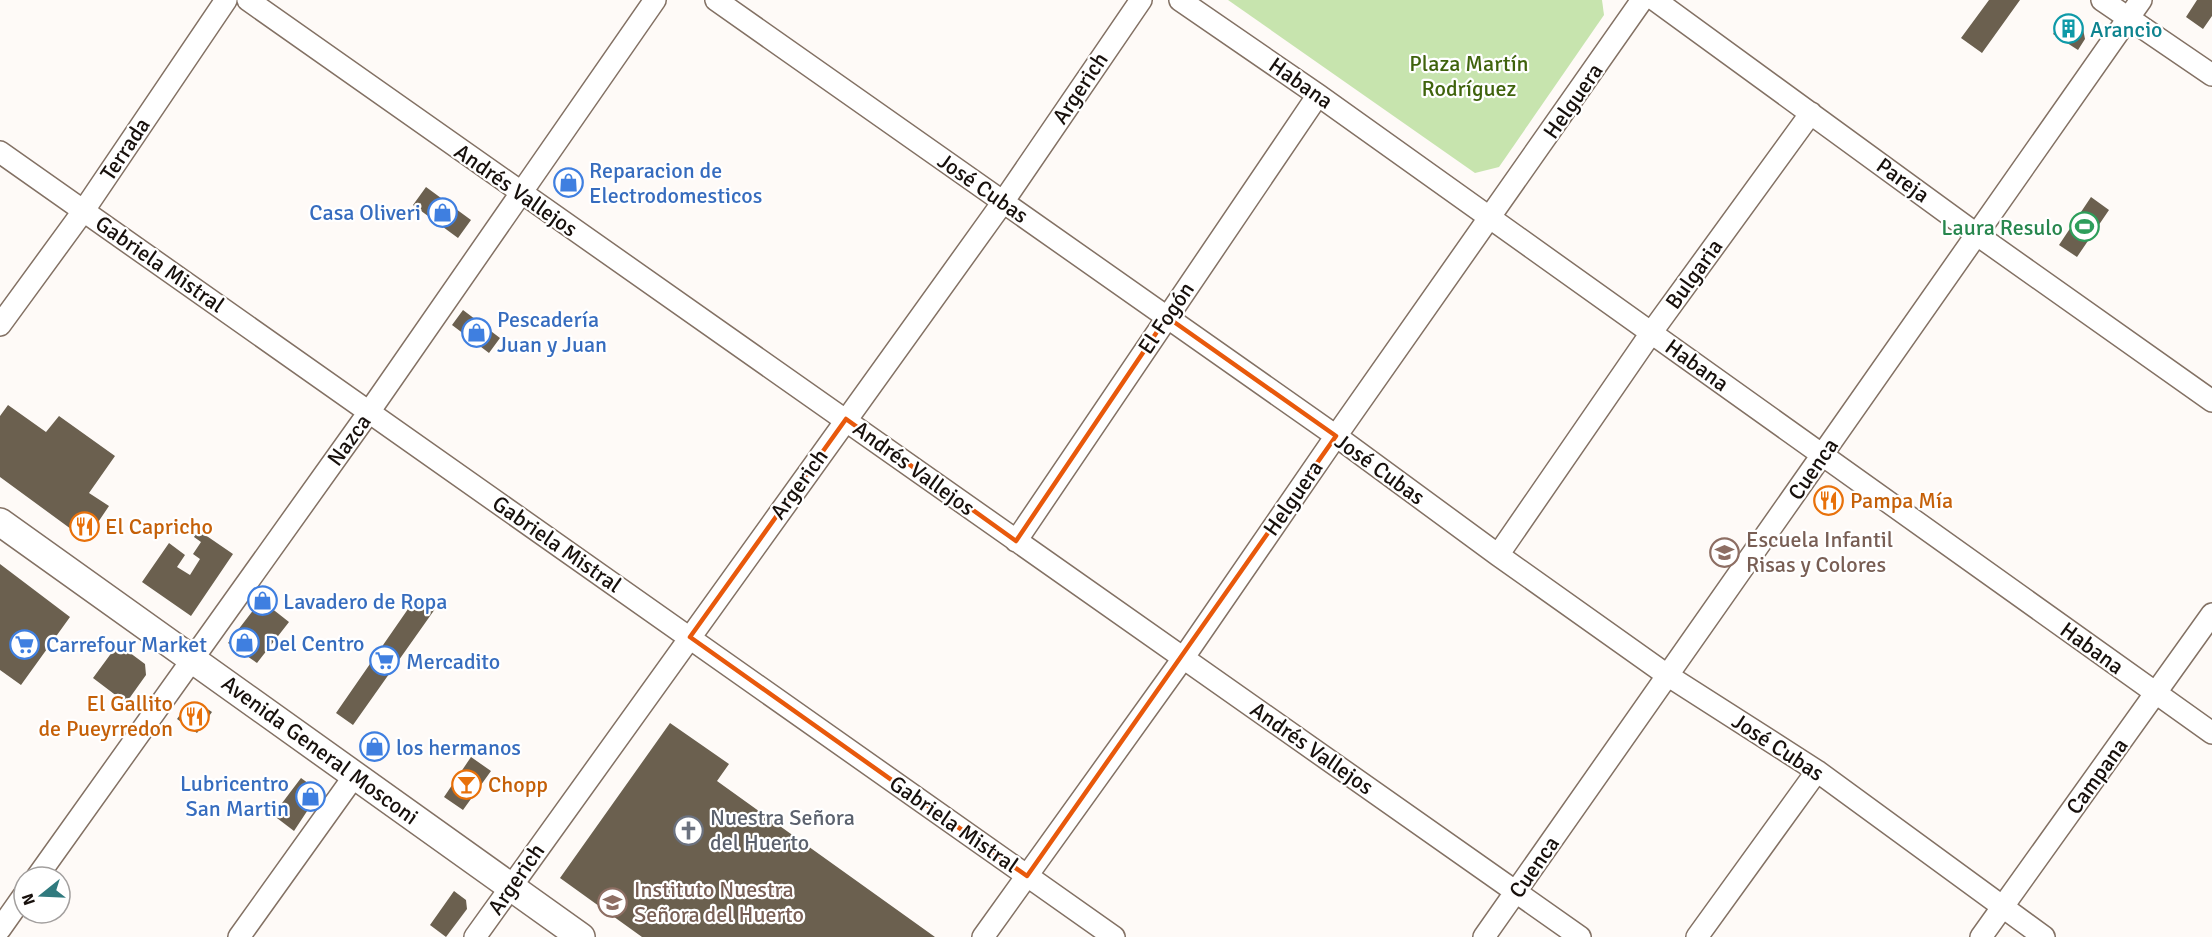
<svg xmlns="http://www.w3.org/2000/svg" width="2212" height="937" font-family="Signika,sans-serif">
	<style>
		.green { fill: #c7e4ae }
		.building { fill: #6b604f }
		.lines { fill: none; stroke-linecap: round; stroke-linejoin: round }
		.minor-casing { stroke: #837164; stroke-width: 24 }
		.major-casing { stroke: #837164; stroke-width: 30 }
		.minor { stroke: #fff; stroke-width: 21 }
		.major { stroke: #fff; stroke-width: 27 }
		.marked { fill: none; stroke: #e8590c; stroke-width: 4.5; stroke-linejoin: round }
		.labels { text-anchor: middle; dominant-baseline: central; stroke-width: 4.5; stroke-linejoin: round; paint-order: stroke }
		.culture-label { font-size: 22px; fill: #0d838f; stroke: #fff; text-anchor: start }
		.park-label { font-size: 22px; fill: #3f630c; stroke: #fff }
		.street-label { font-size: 22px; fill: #17100c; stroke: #fff }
		.shop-label { font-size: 22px; fill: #366cbe; stroke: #fff; text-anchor: start }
		.leisure-label { font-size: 22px; fill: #27864d; stroke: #fff; text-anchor: end }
		.food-label { font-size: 22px; fill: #c56008; stroke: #fff; text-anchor: start }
		.education-label { font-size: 22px; fill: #785e54; stroke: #fff; text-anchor: start }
		.worship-label { font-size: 22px; fill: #5b616d; stroke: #fff; text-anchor: start }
	</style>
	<rect width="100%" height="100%" fill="#fefaf7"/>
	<path class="green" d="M1228,0H1602L1604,15L1499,167L1475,173Z"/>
	<path class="building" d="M1989,0H2020L1982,53L1961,38Z
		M2197,0H2212V16L2203,29L2186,17Z
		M2066,14L2082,24L2085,39L2078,50L2053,34Z
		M563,169L583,184L573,196L554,182Z
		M426,187L471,220L458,238L413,205Z
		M2091,197L2109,210L2077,257L2059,245Z
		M463,310L500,338L489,353L452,325Z
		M8,405L46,432L59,416L115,456L89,493L109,506L86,540L0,477V416Z
		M198,530L233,554L191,616L142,582L169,543L185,555L177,567L190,575L200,559L193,554L201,542L194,537Z
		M0,564L70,617L21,685L0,670Z
		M417,596L435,609L353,725L336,713Z
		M261,600L289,622L257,663L228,643Z
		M118,644L145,664L146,675L126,703L93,678Z
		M200,704L212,712L197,733L177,719L187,705Z
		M670,723L729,764L717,781L935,937H642L560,878Z
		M471,757L491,771L463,810L444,797Z
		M301,778L316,789L317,796L294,831L273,815Z
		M454,891L466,900L467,909L446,937L430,925Z"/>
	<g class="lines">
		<defs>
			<path id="minor" d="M248,0L1580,937
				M716,0L1336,436L1498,555L1667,675L1817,771L2044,937
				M1180,0L1318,95L2212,733
				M1655,0L1976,234L2212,401
				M2102,0L2212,75
				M0,152L1114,937
				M0,325L84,210L226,0
				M1016,541L1318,95
				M1498,555L1651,333L1811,113
				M37,877L369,412L655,0
				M0,929L24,895
				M239,937L355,775
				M475,937L1003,202L1141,0
				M983,937L1184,657L1336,436L1642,0
				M1484,937L2141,0
				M1697,937L1817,771
				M1981,937L2212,614"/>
			<path id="major" d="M0,522L581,937"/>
		</defs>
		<use href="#minor" class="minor-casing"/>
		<use href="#major" class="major-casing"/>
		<use href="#minor" class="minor"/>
		<use href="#major" class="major"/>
	</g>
	<path class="marked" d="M1167,317L1336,436L1027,876L690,637L846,419L1016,541Z"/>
	<defs>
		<symbol id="building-ring" viewBox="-11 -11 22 22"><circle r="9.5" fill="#fff" stroke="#0f9aa8" stroke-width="1.5"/><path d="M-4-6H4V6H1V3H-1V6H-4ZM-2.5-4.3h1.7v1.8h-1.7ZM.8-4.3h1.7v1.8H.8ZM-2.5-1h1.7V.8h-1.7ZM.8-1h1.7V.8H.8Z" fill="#0f9aa8"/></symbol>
		<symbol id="shop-ring" viewBox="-11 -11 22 22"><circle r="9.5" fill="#fff" stroke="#3f7fe0" stroke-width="1.5"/><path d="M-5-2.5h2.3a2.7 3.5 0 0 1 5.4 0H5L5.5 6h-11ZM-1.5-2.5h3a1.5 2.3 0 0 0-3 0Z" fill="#3f7fe0"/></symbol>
		<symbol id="stadium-ring" viewBox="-11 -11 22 22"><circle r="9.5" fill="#fff" stroke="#2e9e5b" stroke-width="1.5"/><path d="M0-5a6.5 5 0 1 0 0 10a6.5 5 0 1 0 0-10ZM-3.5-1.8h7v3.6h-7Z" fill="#2e9e5b"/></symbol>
		<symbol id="restaurant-ring" viewBox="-11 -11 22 22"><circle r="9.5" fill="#fff" stroke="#e8710a" stroke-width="1.5"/><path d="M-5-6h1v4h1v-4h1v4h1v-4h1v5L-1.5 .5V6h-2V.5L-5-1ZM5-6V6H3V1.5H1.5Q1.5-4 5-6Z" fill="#e8710a"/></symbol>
		<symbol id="school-ring" viewBox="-11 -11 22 22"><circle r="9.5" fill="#fff" stroke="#8d6e63" stroke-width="1.5"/><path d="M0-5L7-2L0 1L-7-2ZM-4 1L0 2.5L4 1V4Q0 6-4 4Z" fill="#8d6e63"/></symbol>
		<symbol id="supermarket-ring" viewBox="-11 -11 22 22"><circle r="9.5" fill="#fff" stroke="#3f7fe0" stroke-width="1.5"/><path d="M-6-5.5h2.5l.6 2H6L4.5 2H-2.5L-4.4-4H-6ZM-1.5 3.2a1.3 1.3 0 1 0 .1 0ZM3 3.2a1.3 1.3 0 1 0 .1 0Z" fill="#3f7fe0"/></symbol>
		<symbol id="bar-ring" viewBox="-11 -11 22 22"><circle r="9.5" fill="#fff" stroke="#e8710a" stroke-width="1.5"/><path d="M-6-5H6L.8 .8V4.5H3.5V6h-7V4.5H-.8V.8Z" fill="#e8710a"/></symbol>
		<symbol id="church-ring" viewBox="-11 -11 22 22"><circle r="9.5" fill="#fff" stroke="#6b7280" stroke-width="1.5"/><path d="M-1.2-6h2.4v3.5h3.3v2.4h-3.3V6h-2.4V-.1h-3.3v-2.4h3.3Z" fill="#6b7280"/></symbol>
	</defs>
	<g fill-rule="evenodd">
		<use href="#building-ring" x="2052" y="12" width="33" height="33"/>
		<use href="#shop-ring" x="552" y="166" width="33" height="33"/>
		<use href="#shop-ring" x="426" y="196" width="33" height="33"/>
		<use href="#stadium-ring" x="2068" y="210" width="33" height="33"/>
		<use href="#shop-ring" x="460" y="316" width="33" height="33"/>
		<use href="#restaurant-ring" x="1812" y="484" width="33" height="33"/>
		<use href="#restaurant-ring" x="68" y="510" width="33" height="33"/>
		<use href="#school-ring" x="1708" y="536" width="33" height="33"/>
		<use href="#shop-ring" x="246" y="584" width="33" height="33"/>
		<use href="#shop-ring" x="228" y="626" width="33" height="33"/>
		<use href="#supermarket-ring" x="8" y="628" width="33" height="33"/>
		<use href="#supermarket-ring" x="368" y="644" width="33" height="33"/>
		<use href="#restaurant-ring" x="178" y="700" width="33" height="33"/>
		<use href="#shop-ring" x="358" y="730" width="33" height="33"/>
		<use href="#bar-ring" x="450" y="768" width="33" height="33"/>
		<use href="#shop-ring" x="294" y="780" width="33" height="33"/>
		<use href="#church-ring" x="672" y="814" width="33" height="33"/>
		<use href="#school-ring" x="596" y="886" width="33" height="33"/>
	</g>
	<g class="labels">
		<g class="culture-label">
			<text x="2090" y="29">Arancio</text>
		</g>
		<g class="park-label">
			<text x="1469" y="63">Plaza Martín<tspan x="1469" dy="25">Rodríguez</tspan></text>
		</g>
		<g class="street-label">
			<text transform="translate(1301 83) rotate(35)">Habana</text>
			<text transform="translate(1080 88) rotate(-56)">Argerich</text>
			<text transform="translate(1573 101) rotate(-55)">Helguera</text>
			<text transform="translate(125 149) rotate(-56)">Terrada</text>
			<text transform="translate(1903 180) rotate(36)">Pareja</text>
			<text transform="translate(983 188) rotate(35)">José Cubas</text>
			<text transform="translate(516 190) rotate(35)">Andrés Vallejos</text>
			<text transform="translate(160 264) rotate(35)">Gabriela Mistral</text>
			<text transform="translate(1694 274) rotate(-54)">Bulgaria</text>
			<text transform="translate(1166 318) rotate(-56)">El Fogón</text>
			<text transform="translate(1697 365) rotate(36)">Habana</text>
			<text transform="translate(349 440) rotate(-54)">Nazca</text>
			<text transform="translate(914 468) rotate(36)">Andrés Vallejos</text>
			<text transform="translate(1380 469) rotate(36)">José Cubas</text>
			<text transform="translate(1813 469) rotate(-55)">Cuenca</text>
			<text transform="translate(799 484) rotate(-54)">Argerich</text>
			<text transform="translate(1293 498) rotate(-55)">Helguera</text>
			<text transform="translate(557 544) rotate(35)">Gabriela Mistral</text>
			<text transform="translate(2092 648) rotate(36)">Habana</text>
			<text transform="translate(1778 747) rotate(33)">José Cubas</text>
			<text transform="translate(1312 748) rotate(35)">Andrés Vallejos</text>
			<text transform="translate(320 750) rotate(36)">Avenida General Mosconi</text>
			<text transform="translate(2097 776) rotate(-54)">Campana</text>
			<text transform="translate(954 824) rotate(35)">Gabriela Mistral</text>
			<text transform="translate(1534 867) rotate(-55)">Cuenca</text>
			<text transform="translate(516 879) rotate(-55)">Argerich</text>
		</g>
		<g class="shop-label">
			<text x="589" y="170">Reparacion de<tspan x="589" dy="25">Electrodomesticos</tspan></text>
			<text x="421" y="212" text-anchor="end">Casa Oliveri</text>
			<text x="497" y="319">Pescadería<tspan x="497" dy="25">Juan y Juan</tspan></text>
			<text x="283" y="601">Lavadero de Ropa</text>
			<text x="265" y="643">Del Centro</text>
			<text x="46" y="644">Carrefour Market</text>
			<text x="406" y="661">Mercadito</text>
			<text x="396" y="747">los hermanos</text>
			<text x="289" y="783" text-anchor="end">Lubricentro<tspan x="289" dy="25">San Martin</tspan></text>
		</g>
		<g class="leisure-label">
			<text x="2063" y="227">Laura Resulo</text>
		</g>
		<g class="food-label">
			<text x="1850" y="500">Pampa Mía</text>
			<text x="105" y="526">El Capricho</text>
			<text x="173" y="703" text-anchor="end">El Gallito<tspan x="173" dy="25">de Pueyrredon</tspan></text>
			<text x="488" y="784">Chopp</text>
		</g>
		<g class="education-label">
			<text x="1746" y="539">Escuela Infantil<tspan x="1746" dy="25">Risas y Colores</tspan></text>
			<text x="634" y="889">Instituto Nuestra<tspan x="634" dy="25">Señora del Huerto</tspan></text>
		</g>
		<g class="worship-label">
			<text x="710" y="817">Nuestra Señora<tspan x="710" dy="25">del Huerto</tspan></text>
		</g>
	</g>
	<g transform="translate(42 895) rotate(252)"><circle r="28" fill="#ffffff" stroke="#a29f9e" stroke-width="1.5"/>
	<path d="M0-4.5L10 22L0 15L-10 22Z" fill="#307a7e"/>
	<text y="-9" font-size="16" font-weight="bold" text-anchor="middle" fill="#17100c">N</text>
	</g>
</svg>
